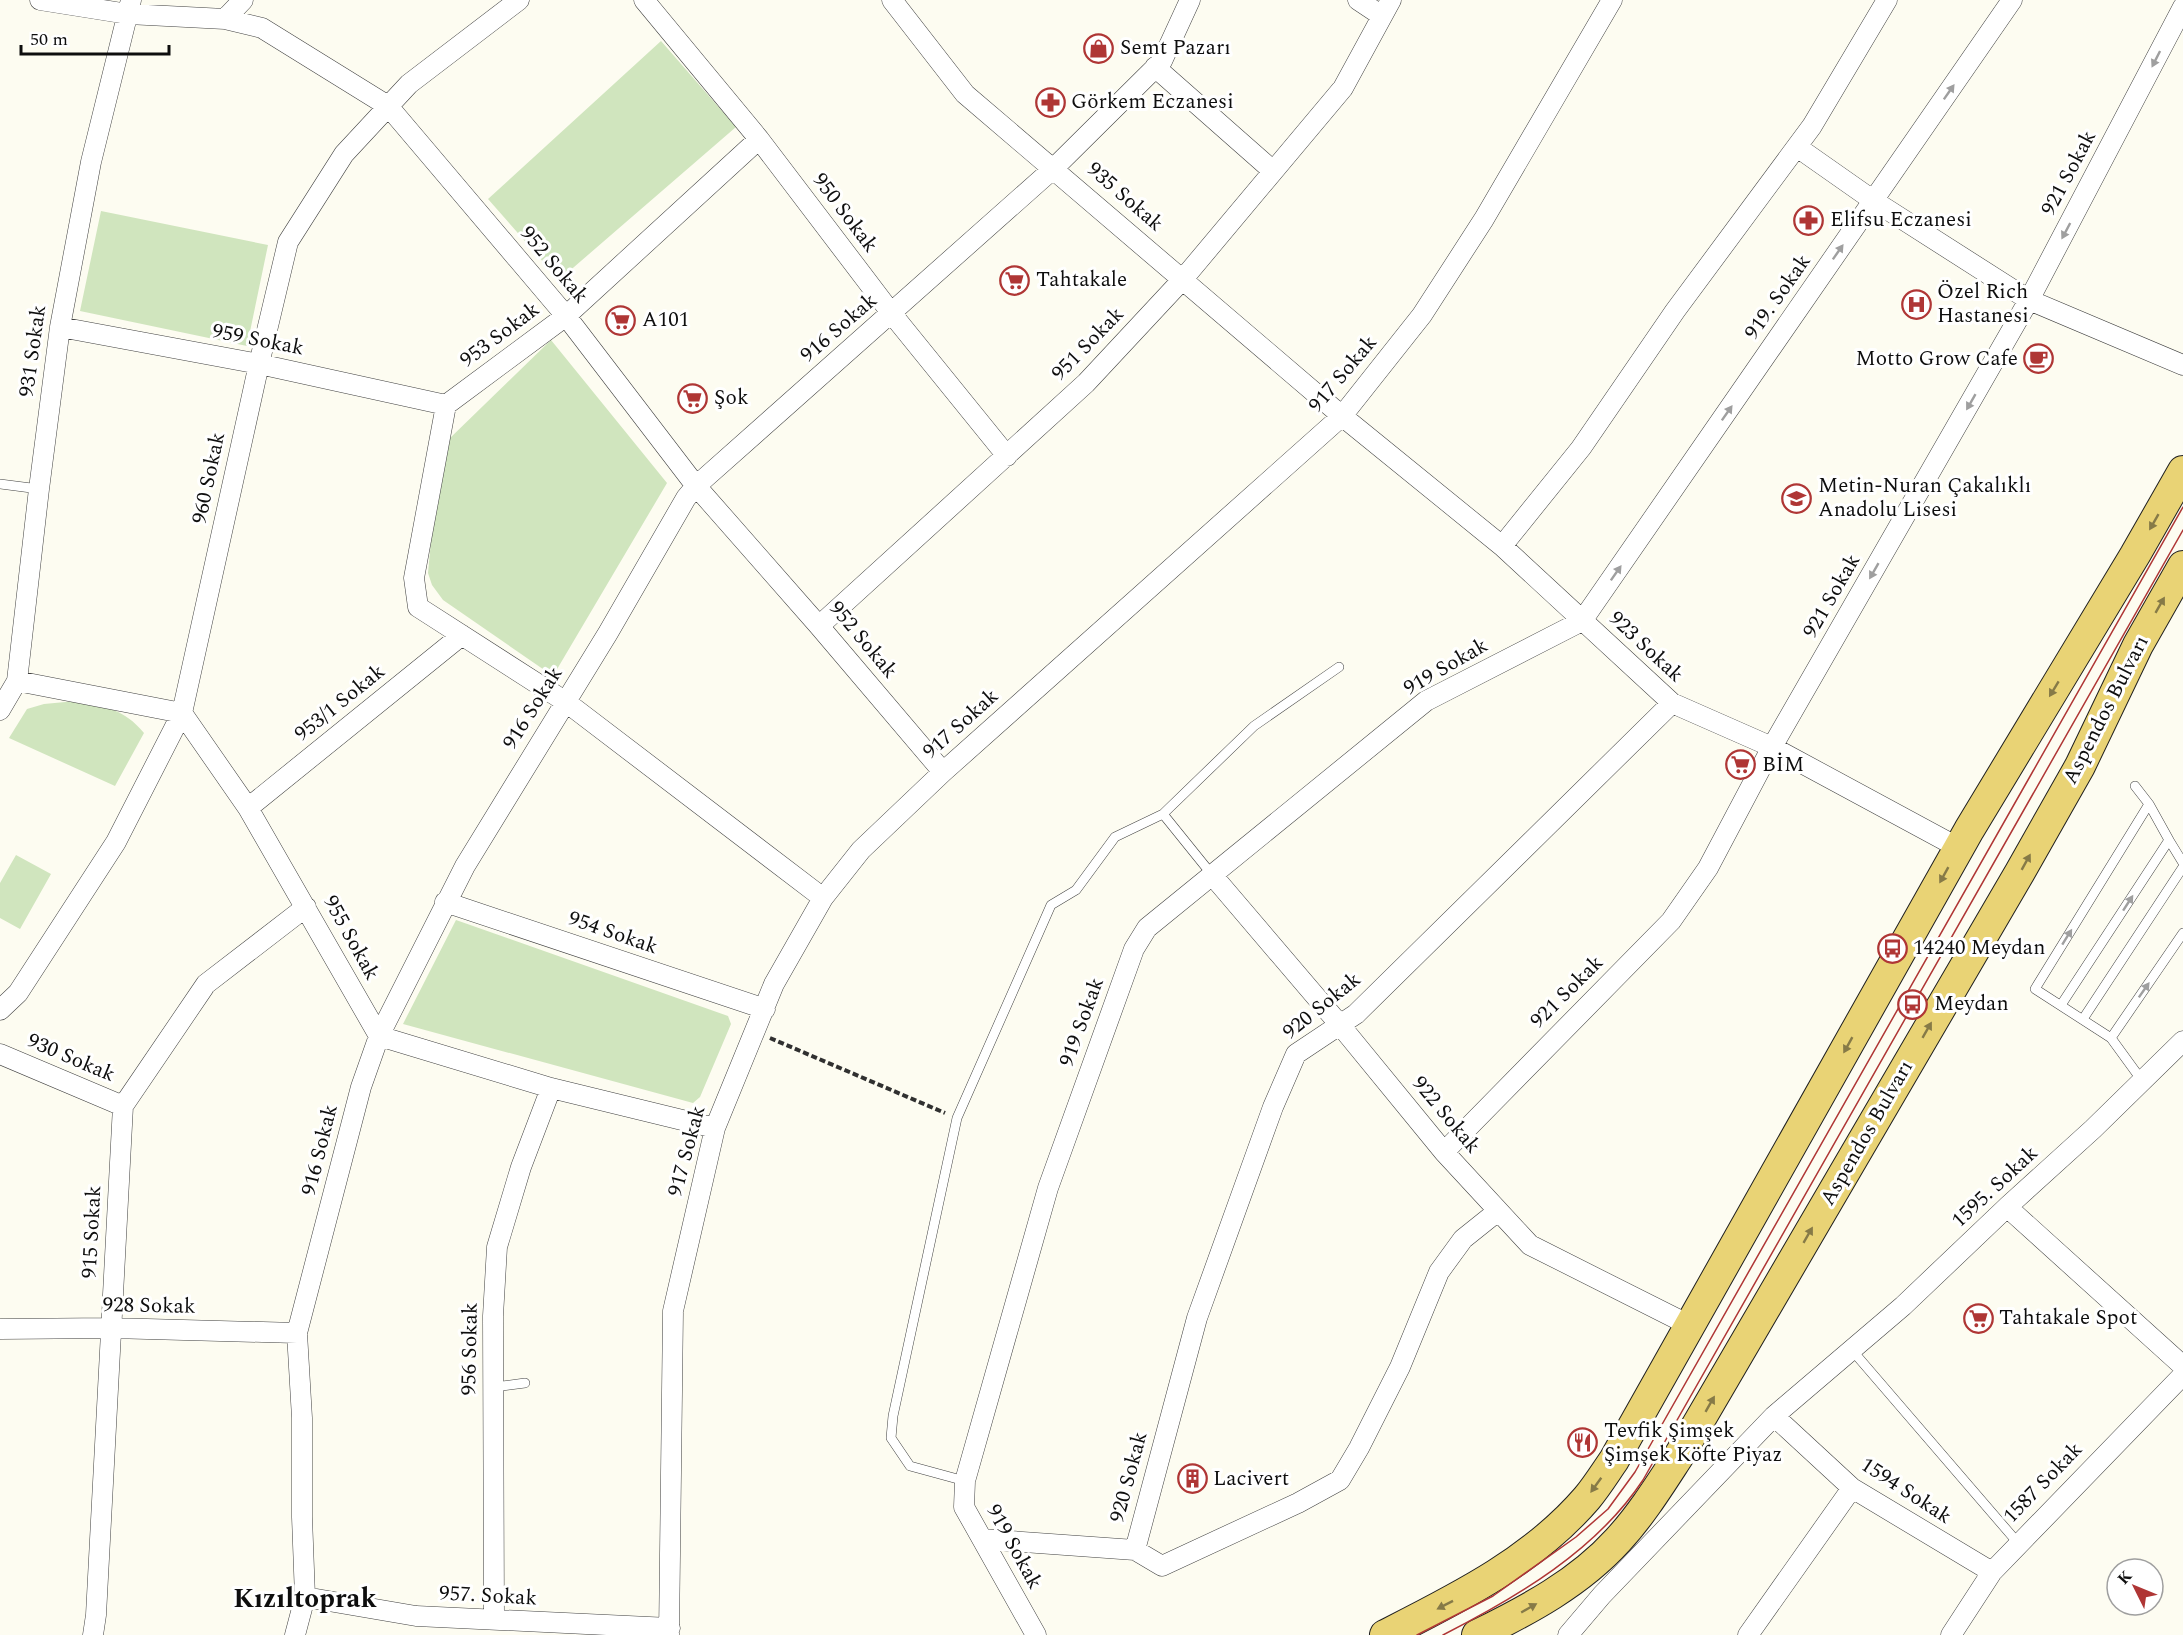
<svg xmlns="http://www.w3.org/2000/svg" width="2183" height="1635" font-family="Spectral,serif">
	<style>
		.green { fill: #d0e5be }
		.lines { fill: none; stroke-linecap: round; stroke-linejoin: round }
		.lane-casing { stroke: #414141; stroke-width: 10 }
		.street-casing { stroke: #414141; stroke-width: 21 }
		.primary-casing { stroke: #1f1f1f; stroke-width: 32 }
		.path { stroke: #303030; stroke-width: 4; stroke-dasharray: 6 3; stroke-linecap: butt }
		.lane { stroke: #fff; stroke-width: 9 }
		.street { stroke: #fff; stroke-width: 20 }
		.primary { stroke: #e9d375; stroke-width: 30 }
		.tram { stroke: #af3635; stroke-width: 1.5 }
		.oneway { fill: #9f9f9f }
		.oneway2 { fill: #867a47 }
		.labels { text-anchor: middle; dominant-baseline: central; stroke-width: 6; stroke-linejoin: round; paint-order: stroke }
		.poi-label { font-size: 21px; fill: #0e0e0e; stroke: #fff; text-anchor: start }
		.street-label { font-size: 21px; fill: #0e0e0e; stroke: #fff }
		.district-label { font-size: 27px; font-weight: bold; fill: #0e0e0e; stroke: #fff }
	</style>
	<rect width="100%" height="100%" fill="#fdfcf1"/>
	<path class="green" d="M661,41L736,127L559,280L488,199Z
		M101,211L268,245L247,346L80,311Z
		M551,340L667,483L553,676L443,600L432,585L428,573L434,508L448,440Z
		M76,701C107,708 123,708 144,733L115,786L9,738L27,709L44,704Z
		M16,855L51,874L20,929L0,918V883Z
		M456,920L728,1016L731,1024L700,1097L693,1103L403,1024Z"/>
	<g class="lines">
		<defs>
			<path id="lane" d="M0,484L39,489
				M2135,786L2149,804L2035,989L2111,1038L2143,1082
				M1163,814L1213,876
				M2169,840L2183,863
				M2061,1005L2169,840L2149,804
				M2083,1019L2183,867
				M2111,1038L2183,933
				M1851,1349L2018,1543
				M494,1387L525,1383
				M965,1481L910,1466L891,1438L893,1416L957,1118L1051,905L1076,890L1115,837L1163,814L1254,726L1339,667"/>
			<path id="street" d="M40,0L128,14L225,19L262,28L388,106L566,316L696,486L819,626L943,772
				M644,0L759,139L892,314L1007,456
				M892,0L965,94L1342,416L1502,546L1672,703L1772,747L1959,848
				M1358,0L1382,16
				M225,19L243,0
				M1155,67L1273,171
				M759,139L566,316L446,405L414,578L418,607L566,702L823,898
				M1797,147L1874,201L2029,300L2183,365
				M60,327L259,364L446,405
				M1502,546L1581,448L1675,311L1812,126L1887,0
				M819,626L1086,383L1183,279L1343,88L1391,0
				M17,681L182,713L248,808L379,1036L551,1088L715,1128
				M0,710L17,681L39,489L60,327L91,162L131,0
				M248,808L462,635
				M1213,876L1340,1025L1444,1152L1530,1245L1691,1326
				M445,902L765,1009
				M0,1010L18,993L116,842L182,713L259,364L288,242L344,154L409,84L519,0
				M0,1054L123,1106
				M1444,1152L1671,921L1708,868L1772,747L2029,300L2183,7
				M2007,1207L2183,1366
				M0,1329L111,1328L297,1333
				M1774,1416L1852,1488L1992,1572
				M982,1539L1135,1550L1162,1566L1298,1503L1340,1480L1359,1448L1400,1367L1439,1272L1463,1239L1498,1211
				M1135,1550L1197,1318L1273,1107L1296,1054L1356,1014L1672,703
				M305,1597L416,1616L670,1628
				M494,1620L493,1316L497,1247L521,1167L551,1088
				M93,1635L96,1615L123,1106L206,984L306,907
				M295,1635L305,1597L302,1517V1418L297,1333L361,1087L379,1036L465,866L608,633L686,498L696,486L1054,168L1162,61L1190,0
				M669,1635L673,1311L715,1128L774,984L823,898L861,850L943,772L1342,416L1422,315L1484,219L1612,0
				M1036,1635L964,1507L965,1481L1048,1188L1134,949L1147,928L1426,701L1582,621L2012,0
				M1568,1635L1602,1595L1774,1416L1903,1306L2007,1207L2093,1129L2183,1041
				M1748,1635L1852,1488
				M1951,1635L1992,1572L2183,1375"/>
			<path id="primary" d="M1385,1635C1458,1598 1533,1561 1587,1498C1597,1486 1605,1473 1614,1460L1969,830L2135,555L2183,471
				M1477,1635C1528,1610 1579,1583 1618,1540C1642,1514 1661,1483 1680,1454L2020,872L2080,766L2138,645L2183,566"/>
		</defs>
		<use href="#lane" class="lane-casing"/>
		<use href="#street" class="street-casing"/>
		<use href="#primary" class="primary-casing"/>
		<path class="path" d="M770,1038L945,1113"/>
		<use href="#lane" class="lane"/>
		<use href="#street" class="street"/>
		<use href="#primary" class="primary"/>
		<path class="tram" d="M1417,1635L1493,1596L1576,1537L1608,1509L1635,1472L2183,507
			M1443,1635C1517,1597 1596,1551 1643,1480L2183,530"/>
	</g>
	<defs><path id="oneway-solid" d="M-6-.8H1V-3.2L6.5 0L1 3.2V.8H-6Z" transform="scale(1.5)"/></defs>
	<g class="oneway">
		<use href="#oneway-solid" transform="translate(2156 59) rotate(117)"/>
		<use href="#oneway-solid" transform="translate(1949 92) rotate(-55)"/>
		<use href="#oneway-solid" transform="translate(2066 231) rotate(118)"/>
		<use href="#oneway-solid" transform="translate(1838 252) rotate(-55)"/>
		<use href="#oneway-solid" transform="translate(1971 402) rotate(120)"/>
		<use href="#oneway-solid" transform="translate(1727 413) rotate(-55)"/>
		<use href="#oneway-solid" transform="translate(1874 571) rotate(120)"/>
		<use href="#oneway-solid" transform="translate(1616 573) rotate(-55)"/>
		<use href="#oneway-solid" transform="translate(2128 903) rotate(-57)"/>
		<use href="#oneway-solid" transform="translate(2067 937) rotate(-58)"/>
		<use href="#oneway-solid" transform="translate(2144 990) rotate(-55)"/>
	</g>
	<g class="oneway2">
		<use href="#oneway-solid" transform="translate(2154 522) rotate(120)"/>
		<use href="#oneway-solid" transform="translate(2160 605) rotate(-60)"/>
		<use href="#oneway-solid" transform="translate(2054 689) rotate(121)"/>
		<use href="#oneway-solid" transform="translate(2026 862) rotate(-61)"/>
		<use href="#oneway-solid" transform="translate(1944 875) rotate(119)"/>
		<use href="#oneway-solid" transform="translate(1927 1030) rotate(-60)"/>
		<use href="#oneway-solid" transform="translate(1848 1045) rotate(119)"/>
		<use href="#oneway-solid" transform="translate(1808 1235) rotate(-60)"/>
		<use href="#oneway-solid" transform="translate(1710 1404) rotate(-60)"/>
		<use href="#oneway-solid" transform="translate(1596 1485) rotate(126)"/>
		<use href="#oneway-solid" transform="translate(1445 1605) rotate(153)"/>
		<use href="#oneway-solid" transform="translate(1529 1608) rotate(-30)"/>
	</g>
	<defs>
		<symbol id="shop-ring" viewBox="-11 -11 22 22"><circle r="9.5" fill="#fff" stroke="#af3635" stroke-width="1.5"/><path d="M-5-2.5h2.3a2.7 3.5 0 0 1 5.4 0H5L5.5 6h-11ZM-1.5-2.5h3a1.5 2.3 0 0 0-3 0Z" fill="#af3635"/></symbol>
		<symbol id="pharmacy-ring" viewBox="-11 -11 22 22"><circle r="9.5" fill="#fff" stroke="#af3635" stroke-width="1.5"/><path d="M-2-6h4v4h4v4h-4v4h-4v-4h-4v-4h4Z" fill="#af3635"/></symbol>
		<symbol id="supermarket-ring" viewBox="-11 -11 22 22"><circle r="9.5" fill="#fff" stroke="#af3635" stroke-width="1.5"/><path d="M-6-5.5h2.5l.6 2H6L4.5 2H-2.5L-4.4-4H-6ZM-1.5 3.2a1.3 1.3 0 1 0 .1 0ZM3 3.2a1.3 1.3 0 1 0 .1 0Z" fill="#af3635"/></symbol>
		<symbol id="hospital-ring" viewBox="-11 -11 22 22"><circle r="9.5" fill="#fff" stroke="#af3635" stroke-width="1.5"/><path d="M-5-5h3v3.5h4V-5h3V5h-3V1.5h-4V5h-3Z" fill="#af3635"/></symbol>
		<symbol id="cafe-ring" viewBox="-11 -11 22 22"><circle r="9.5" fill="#fff" stroke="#af3635" stroke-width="1.5"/><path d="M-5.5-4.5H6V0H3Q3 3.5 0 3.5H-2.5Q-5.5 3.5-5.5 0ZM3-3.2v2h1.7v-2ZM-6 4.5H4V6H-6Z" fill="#af3635"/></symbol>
		<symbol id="school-ring" viewBox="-11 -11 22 22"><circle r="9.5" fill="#fff" stroke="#af3635" stroke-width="1.5"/><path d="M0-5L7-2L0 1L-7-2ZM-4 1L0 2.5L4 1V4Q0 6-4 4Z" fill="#af3635"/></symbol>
		<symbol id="bus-ring" viewBox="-11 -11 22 22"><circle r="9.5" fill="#fff" stroke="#af3635" stroke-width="1.5"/><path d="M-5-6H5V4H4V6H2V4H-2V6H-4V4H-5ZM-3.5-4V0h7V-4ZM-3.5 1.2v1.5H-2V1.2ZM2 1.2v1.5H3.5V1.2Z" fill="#af3635"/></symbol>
		<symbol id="restaurant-ring" viewBox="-11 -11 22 22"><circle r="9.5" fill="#fff" stroke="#af3635" stroke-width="1.5"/><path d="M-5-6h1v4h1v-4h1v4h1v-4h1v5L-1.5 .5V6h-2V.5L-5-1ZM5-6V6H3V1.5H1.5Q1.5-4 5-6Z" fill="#af3635"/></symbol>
		<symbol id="building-ring" viewBox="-11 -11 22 22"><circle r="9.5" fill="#fff" stroke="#af3635" stroke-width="1.5"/><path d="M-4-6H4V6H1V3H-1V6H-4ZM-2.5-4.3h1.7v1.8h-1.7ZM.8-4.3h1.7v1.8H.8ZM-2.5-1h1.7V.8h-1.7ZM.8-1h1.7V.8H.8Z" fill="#af3635"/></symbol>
	</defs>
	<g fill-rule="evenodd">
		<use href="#shop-ring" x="1082" y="32" width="33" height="33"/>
		<use href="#pharmacy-ring" x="1034" y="86" width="33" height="33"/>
		<use href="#pharmacy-ring" x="1792" y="204" width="33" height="33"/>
		<use href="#supermarket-ring" x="998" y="264" width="33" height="33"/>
		<use href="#hospital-ring" x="1900" y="288" width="33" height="33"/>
		<use href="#supermarket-ring" x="604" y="304" width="33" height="33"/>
		<use href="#cafe-ring" x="2022" y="342" width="33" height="33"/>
		<use href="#supermarket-ring" x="676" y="382" width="33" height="33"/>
		<use href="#school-ring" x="1780" y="482" width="33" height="33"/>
		<use href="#supermarket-ring" x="1724" y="748" width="33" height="33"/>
		<use href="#bus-ring" x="1876" y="932" width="33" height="33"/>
		<use href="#bus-ring" x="1896" y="988" width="33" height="33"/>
		<use href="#supermarket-ring" x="1962" y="1302" width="33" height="33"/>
		<use href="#restaurant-ring" x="1566" y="1426" width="33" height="33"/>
		<use href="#building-ring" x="1176" y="1462" width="33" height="33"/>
	</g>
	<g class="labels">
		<g class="poi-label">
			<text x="1120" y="48">Semt Pazarı</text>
			<text x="1071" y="102">Görkem Eczanesi</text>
			<text x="1830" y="220">Elifsu Eczanesi</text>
			<text x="1036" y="280">Tahtakale</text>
			<text x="1937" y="292">Özel Rich<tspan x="1937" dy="24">Hastanesi</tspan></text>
			<text x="642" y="320">A101</text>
			<text x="2018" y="359" text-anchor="end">Motto Grow Cafe</text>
			<text x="714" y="398">Şok</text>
			<text x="1818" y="486">Metin-Nuran Çakalıklı<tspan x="1818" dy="24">Anadolu Lisesi</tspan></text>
			<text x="1762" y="765">BİM</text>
			<text x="1913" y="948">14240 Meydan</text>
			<text x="1934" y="1004">Meydan</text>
			<text x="1999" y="1318">Tahtakale Spot</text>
			<text x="1604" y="1431">Tevfik Şimşek<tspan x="1604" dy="24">Şimşek Köfte Piyaz</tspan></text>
			<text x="1213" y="1479">Lacivert</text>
		</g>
		<g class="street-label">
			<text transform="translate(2069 173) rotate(-62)">921 Sokak</text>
			<text transform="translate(1125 197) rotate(41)">935 Sokak</text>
			<text transform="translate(845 213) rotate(53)">950 Sokak</text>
			<text transform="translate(554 265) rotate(50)">952 Sokak</text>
			<text transform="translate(1778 297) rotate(-55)">919. Sokak</text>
			<text transform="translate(839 328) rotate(-41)">916 Sokak</text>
			<text transform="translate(500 335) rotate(-37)">953 Sokak</text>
			<text transform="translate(258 340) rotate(11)">959 Sokak</text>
			<text transform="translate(1088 344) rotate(-46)">951 Sokak</text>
			<text transform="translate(33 351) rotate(-82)">931 Sokak</text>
			<text transform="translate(1343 374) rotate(-50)">917 Sokak</text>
			<text transform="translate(209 478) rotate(-78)">960 Sokak</text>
			<text transform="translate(1832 596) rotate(-60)">921 Sokak</text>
			<text transform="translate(863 640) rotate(50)">952 Sokak</text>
			<text transform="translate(1646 647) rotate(43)">923 Sokak</text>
			<text transform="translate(1446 667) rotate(-30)">919 Sokak</text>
			<text transform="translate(340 703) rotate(-39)">953/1 Sokak</text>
			<text transform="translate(533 708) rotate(-58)">916 Sokak</text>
			<text transform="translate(2106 710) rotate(-63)">Aspendos Bulvarı</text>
			<text transform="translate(961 724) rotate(-42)">917 Sokak</text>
			<text transform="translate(613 933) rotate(19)">954 Sokak</text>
			<text transform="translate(351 938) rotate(61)">955 Sokak</text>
			<text transform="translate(1567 992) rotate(-45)">921 Sokak</text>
			<text transform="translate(1322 1006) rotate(-39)">920 Sokak</text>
			<text transform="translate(1082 1022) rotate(-70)">919 Sokak</text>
			<text transform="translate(71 1058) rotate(23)">930 Sokak</text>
			<text transform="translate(1446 1115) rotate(50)">922 Sokak</text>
			<text transform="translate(1867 1133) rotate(-60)">Aspendos Bulvarı</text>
			<text transform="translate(320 1150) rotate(-76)">916 Sokak</text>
			<text transform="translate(687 1151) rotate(-75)">917 Sokak</text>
			<text transform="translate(1995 1187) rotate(-43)">1595. Sokak</text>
			<text transform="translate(92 1232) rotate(-87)">915 Sokak</text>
			<text transform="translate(149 1306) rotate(1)">928 Sokak</text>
			<text transform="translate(470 1349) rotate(-89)">956 Sokak</text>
			<text transform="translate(1129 1477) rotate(-75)">920 Sokak</text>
			<text transform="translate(2043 1483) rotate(-46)">1587 Sokak</text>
			<text transform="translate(1906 1491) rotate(33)">1594 Sokak</text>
			<text transform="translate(1014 1547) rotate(61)">919 Sokak</text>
			<text transform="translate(488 1596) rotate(3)">957. Sokak</text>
		</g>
		<g class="district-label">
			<text x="305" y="1599">Kızıltoprak</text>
		</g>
	</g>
	<g transform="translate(2135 1587) rotate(313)"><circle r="28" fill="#ffffff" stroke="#9f9f9f" stroke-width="1.5"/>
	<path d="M0-4.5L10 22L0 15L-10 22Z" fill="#af3635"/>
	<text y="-9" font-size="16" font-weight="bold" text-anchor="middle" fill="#0e0e0e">K</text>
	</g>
	<path d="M21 45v9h148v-9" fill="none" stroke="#0e0e0e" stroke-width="3"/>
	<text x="30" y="45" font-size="18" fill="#0e0e0e" stroke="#ffffff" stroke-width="4.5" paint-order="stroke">50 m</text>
</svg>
